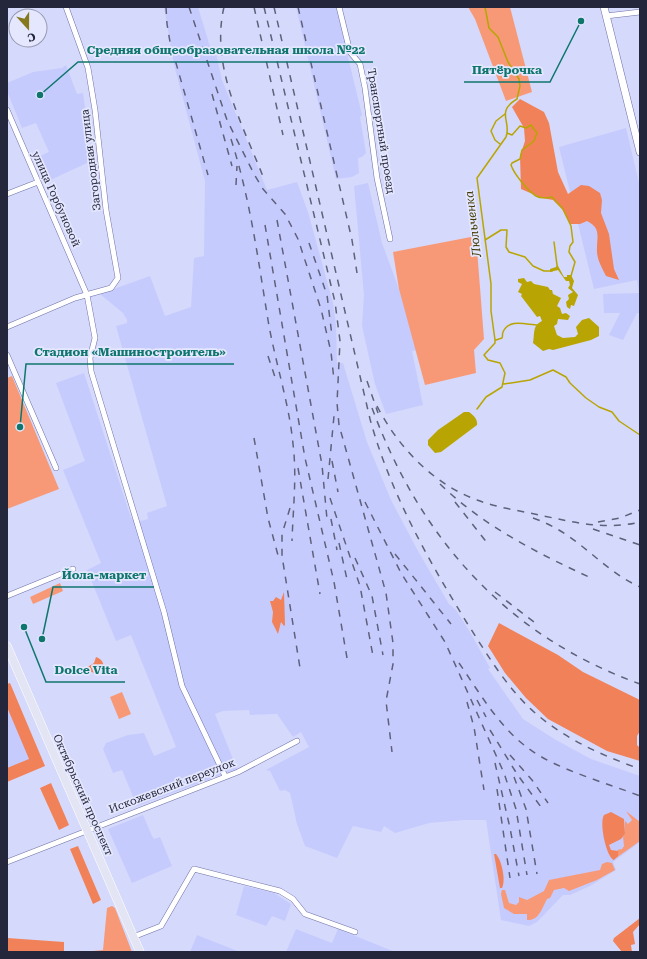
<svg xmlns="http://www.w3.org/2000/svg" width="647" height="959" font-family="'Roboto Serif',serif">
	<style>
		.built { fill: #c6cbfe }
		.green { fill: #f79977 }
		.forest { fill: #f18158 }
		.water { fill: #b8a503 }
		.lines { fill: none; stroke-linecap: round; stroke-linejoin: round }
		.stream { stroke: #b8a503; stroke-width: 1.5 }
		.street-casing { stroke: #6f72a6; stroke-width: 6 }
		.secondary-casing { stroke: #6f72a6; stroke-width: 8 }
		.primary-casing { stroke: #fff; stroke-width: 9 }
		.street { stroke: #fff; stroke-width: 5 }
		.secondary { stroke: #fff; stroke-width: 7 }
		.primary { stroke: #e4e5f4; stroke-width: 8 }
		.rail { stroke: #5e617a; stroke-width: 1.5; stroke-dasharray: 7 7; stroke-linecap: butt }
		.labels { text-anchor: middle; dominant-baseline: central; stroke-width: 3.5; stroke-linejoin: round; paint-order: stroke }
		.street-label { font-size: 11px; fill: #24263b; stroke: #e4e7fe }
		.water-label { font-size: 12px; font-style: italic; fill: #413900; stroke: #e4e7fe }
		.leader { fill: none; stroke: #0f766e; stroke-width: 1.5 }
		.callout-dot { fill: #0f766e; stroke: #e4e7fe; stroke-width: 1.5 }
		.callout-label { font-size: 12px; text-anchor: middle; font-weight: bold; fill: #0f766e; stroke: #e4e7fe; stroke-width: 3.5; stroke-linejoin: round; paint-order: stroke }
	</style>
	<rect width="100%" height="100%" fill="#d5d9fb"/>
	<path class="built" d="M164,7H198L212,53H216L222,80L267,190L297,182L308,212L333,303L336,325L337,363H343L367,442L391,500L418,551L449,604L456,610L470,632L490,668L488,669L523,719L556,740L591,759L640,776V842L613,862L616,870L590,886L570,895H563L537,922L529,926L501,920L486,820H464L429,823L395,833L384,826L381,832L353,826L337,858L305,846L297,824L290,793L285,790L280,791L270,771L266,770L309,747L301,732L293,737L277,714L250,715L249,710L223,711L215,714L237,769L137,806L122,770L113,773L103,749L106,743L128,735L144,733L154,756L176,747L131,635L116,641L87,570L101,563L63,470L85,461L56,383L84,373L131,518L137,522L148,519L147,513L167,506L116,326L127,323V320L123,313L100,294L150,276L165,316L191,307L194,258L204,256L205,181L174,65Z
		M296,7H336L362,115L360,117L366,153L362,157L358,158L359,173L352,177L336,179Z
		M66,65L77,94L83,93L88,130L89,162L44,183L33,159L49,152L36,123L22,128L7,91V83L33,72L62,68Z
		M626,128L640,187V313H637L623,340L609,335L620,313H604L603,294L639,293L637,280L594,289L559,147Z
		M368,183L382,243L399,289L417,350L412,351L423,405L386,414L375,384L362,326L364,295L354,186Z
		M7,690L38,762L7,776Z
		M143,815L152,836L154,839L160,837L172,866L132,883L108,829Z
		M244,886L274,893L291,904L285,921L272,916L266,926L236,915Z
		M296,929L332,943L338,929L395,952H286Z
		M197,935L240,952H190Z"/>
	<path class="green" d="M468,7H510L532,92L506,101L475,19Z
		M476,236L484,339L474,350L476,373L425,385L399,289L393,252Z
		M12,376L59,489L7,509V378Z
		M60,583L63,591L33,604L30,597Z
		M122,692L131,714L119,719L110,697Z
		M626,811L640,822V841L616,858L618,851L617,850L622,849L624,846L623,837L625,834V821L628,824L632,820Z
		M607,862L612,863L615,870L597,880L569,891L564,888L554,890L550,898L547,899C542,908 539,921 527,920V914H514L504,908L501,894L502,890H505L509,903L516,905L519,902V897L527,900L544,891L549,880L600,870L602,864Z
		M112,906L115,908L132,952H82L103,950L107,908Z"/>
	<path class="forest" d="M520,99L544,112L549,123L558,172L568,194L581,185L589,186L600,193L602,200L601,213L609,234L614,269L619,280L606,276C602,268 596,258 597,248C597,236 601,228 587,221L580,224H570L562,209L553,200L542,198L521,189L520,156L525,141L524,128L512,107Z
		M284,592L285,625L284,626L281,622L278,634L272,622L273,612L270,601H273L276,597L281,600Z
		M499,623L558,655L583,672L640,700V731L637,736V745L640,748V761L607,751L548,719L526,698L505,673L488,646Z
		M96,657C103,659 105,666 103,672L97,675L92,672L87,671L86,668L94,663Z
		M10,683L45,766L7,782V768L29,759L7,707V684Z
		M51,783L69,825L59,830L40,788Z
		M611,812L624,819L625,834L621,839L609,845L611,850L618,851V856L614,860C606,857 599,822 604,815Z
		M78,846L101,900L93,904L70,849Z
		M494,854H496C502,861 506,880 502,888H500Z
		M640,918V924L633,932L635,944L631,945L632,952H622L613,941L614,938Z
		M7,938L64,942V952H7Z"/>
	<path class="water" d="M557,264L564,277H567V275H571L574,281L572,288L578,295L574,306L571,305L570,309L567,307L566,302L569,299L568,295L573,292L568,288L570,285L569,281H566L558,270L550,272V269L556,267Z
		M524,278L527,282L531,281L534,284L548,287L550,290H552L553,294L561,298L557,306L560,308L562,314L566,313L570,316L568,320L558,319L557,324L554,326L557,335L563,338L575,337L578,334L576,327L582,320L589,318L599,327V336L591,340L553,350L549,349L543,351L533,343C535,333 532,326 542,321L540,316L537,317L521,296L522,294L518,292L522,284L518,282V279Z
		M464,412H469C473,415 478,419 477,425L441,452L435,453L428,445V440L438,430Z"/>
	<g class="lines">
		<path class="stream" d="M507,133L512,135L520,126L526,128L531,125L537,133L534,141L522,150L520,159L512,163L511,165C514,174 528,191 536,196C541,199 547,198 552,197L563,209L571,226L573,242L570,246L569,252L575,262L571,276
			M500,144L495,140L491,131L496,121L505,114
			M485,240L501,230H507L506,247L509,252L525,257L533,266L544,271H552
			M554,242L557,265
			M496,340L502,338C503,336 502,334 503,332C509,318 527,325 538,325
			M504,384L530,380L553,370L566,377L570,383L586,398L599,407L612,412L619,421L640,435
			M477,409L486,397L502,387L505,373L500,363L488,360L484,355L495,343V340L491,311V284L477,178L506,137C512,122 495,112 517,99L520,86L519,79L508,62L498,37L489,28L485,7"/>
		<defs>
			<path id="street" d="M339,7L350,52L360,64L365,88L377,178L390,239
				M606,16L640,12
				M7,110L87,295L95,338L90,358L91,371L164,612L182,686L225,776
				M7,194L38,182
				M7,327L75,298L111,288L118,278L106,210L95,110L88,68L66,7
				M7,355L56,468
				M7,596L73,569
				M7,862L238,772L297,741
				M133,937L161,926L194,869L280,891L293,899L305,914L355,932"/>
			<path id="secondary" d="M604,7L640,152"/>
			<path id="primary" d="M7,646L140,952"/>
		</defs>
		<use href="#street" class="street-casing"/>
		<use href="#secondary" class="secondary-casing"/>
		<use href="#primary" class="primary-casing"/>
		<use href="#street" class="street"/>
		<use href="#secondary" class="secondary"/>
		<use href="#primary" class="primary"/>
		<path class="rail" d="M166,7L167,24L170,42L208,175
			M189,7L227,120L254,174L263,189L285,214L298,239L321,309L331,352L334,380
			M224,7C210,67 243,125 264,179
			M254,7L283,135
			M264,7L335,302L340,341L337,403L339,425L386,593L393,643V664L386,701L392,752
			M274,7L370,419C390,492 427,558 467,623C487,654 506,687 534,712C565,739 601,755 640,769
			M298,7L352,240L357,273
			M212,94L232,166
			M231,139C250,198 258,259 268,320C275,362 289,402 293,444C297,476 293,509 292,541
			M236,185L237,166
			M277,220L322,465L327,519
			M265,225L305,458L334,582L347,658
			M309,243L327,295L332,336
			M268,356L275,377
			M367,381L378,413
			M377,406C398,447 433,484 477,500C498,508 522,511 544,516C577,523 607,530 640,522
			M372,408C421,540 507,636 640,684
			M254,438L268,518L279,559
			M332,461L338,492
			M298,468L320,594
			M328,479L334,416
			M440,484C482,525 537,553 589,577
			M330,498L360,586L373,656
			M365,502L401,573L445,642L504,773L516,809L527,875
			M455,502L488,544
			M290,508L282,534V556L300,668
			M533,518C578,533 600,569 640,587
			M331,519L337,550
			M598,522L620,518L640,510
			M593,529L640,545
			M339,543L348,584
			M395,554L451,624
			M355,558L372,596L383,655
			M495,592L534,622
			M459,663C479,692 499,727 528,748C555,769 607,783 640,796
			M477,700L486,717
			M467,702L474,727L484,790
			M490,730L517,774L541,807
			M510,755L532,780L548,803
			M495,763L510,828L519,876
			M514,777L526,809L537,874
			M497,789L510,878"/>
	</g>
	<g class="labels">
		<g class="street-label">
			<text transform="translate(381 131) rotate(81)">Транспортный проезд</text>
			<text transform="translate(91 160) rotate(-97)">Загородная улица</text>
			<text transform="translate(56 199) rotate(66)">улица Горбуновой</text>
			<text transform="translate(172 786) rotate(-21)">Искожевский переулок</text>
			<text transform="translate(83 795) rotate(66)">Октябрьский проспект</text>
		</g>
		<g class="water-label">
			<text transform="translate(473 224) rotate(-97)">Люльченка</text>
		</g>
	</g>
	<path class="leader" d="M40 95L78 62H373M581 21L550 82H464M20 427L26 364H234M42 639L53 587H154M24 627L46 682H125"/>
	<g class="callout-dot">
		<circle cx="40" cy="95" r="4"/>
		<circle cx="581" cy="21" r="4"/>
		<circle cx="20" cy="427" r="4"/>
		<circle cx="42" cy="639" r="4"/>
		<circle cx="24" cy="627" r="4"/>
	</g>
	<g class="callout-label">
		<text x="226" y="54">Средняя общеобразовательная школа №22</text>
		<text x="507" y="74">Пятёрочка</text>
		<text x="130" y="356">Стадион «Машиностроитель»</text>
		<text x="104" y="579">Йола-маркет</text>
		<text x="86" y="674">Dolce Vita</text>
	</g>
	<rect width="647" height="959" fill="none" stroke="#24263b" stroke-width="16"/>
	<g transform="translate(28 28) rotate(159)"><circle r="19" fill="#e4e7fe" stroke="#979ab0"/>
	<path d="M0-3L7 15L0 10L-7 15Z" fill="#85781d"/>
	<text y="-6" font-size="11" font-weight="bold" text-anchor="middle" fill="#24263b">С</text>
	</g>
</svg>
